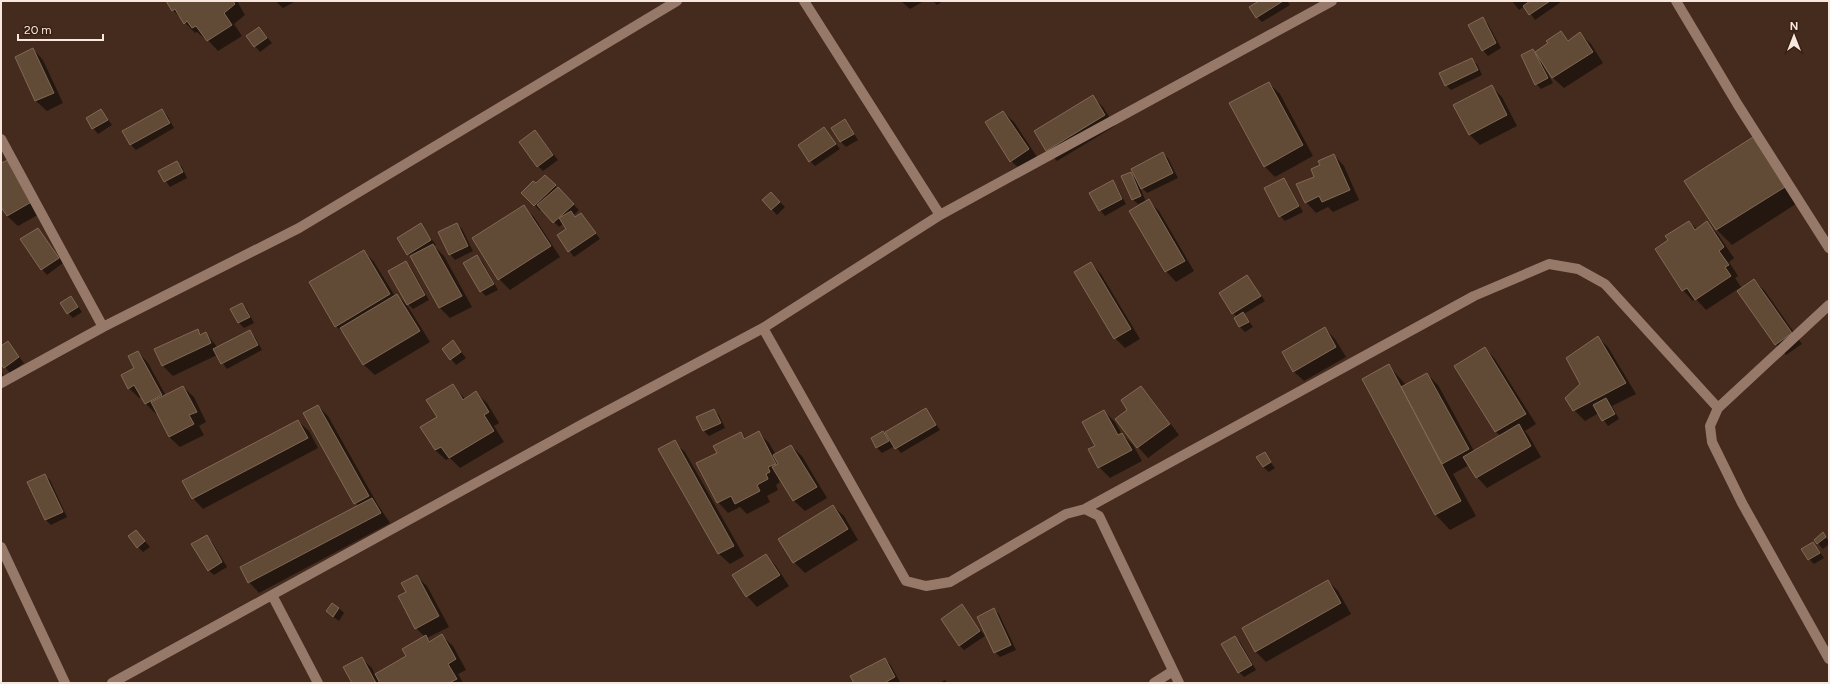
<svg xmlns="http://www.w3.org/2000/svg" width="1830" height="684" font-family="Figtree,sans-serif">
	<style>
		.shadow { fill: #0007 }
		.building { fill: #614b36; stroke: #816954 }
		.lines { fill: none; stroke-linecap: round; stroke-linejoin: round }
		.minor { stroke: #97796a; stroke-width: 10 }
	</style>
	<rect width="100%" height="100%" fill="#452b1e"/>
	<path class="shadow" d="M167,1H237L245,15L234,24L242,36L218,51L205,37L204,38L197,32L195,33L173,10Z
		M275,1H296L283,8Z
		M901,1H924L910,9Z
		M933,1H943L937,5Z
		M1261,1H1287L1290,5L1262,22L1257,17Z
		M1512,1H1560L1561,2L1535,20L1525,6L1519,10Z
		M1482,18L1488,24L1501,48L1488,56L1483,50L1470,26Z
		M259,28L272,43L260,52L247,37Z
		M1561,32L1569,41L1580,34L1591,44L1603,63L1564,88L1553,78L1545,66L1544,67L1553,83L1541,89L1536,84L1533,50L1536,52L1550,43Z
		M33,49L43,60L63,103L47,111L36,101Z
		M1471,59L1477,64L1482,75L1451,90L1446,85Z
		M1269,83L1280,94L1313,156L1275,177L1264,166Z
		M1491,86L1502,97L1517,126L1480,145L1470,135Z
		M1093,97L1103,107L1115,126L1057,161L1047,150Z
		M101,110L112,125L98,134L93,128Z
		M162,110L167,115L174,128L136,150L131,145L123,132Z
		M1003,112L1014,122L1039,160L1022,171L1011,161Z
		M845,120L858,140L846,147L841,142Z
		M824,128L840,149L815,166L810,161Z
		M535,131L558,160L543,171L538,166Z
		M1753,139L1799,202L1732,245L1717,230L1686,181Z
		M1163,153L1168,158L1178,178L1147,193L1139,185L1146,202L1149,201L1159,211L1194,271L1176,282L1166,271L1145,201L1138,204L1132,199L1130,173L1137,180Z
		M1334,155L1344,166L1359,200L1333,212L1328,207L1316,213L1306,202L1321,165Z
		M177,162L182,167L187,178L170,187L159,171Z
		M1,165L43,212L18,226L7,216L1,205Z
		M545,176L579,210L574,215L577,218L581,214L600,239L574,257L558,235L568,229L564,223L559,227L542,209L540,211L523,193Z
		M1283,179L1288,184L1303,212L1285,221L1280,216Z
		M1112,182L1117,187L1126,204L1105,216L1100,210Z
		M771,193L785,207L777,215L763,200Z
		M524,207L534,217L560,257L510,290L499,279L473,239Z
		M1689,222L1697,229L1707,223L1717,233L1734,258L1729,262L1738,276L1735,278L1741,287L1706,310L1696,299L1693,301L1683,290L1670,240Z
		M457,224L462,229L473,251L455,260L450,254Z
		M421,225L436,245L434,246L444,256L472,307L450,318L440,308L414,260L408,254Z
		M38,229L63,263L47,275L42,269Z
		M364,251L374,262L395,296L397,295L407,305L430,342L375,375L364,365L346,336L336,326Z
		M477,256L482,261L498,290L486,296L481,291Z
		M406,262L411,268L429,300L413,309L408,304Z
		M1091,263L1101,274L1140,339L1125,348L1115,338Z
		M1247,276L1265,301L1244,314L1253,327L1245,332L1240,327L1235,318L1237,317L1233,313Z
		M1754,280L1765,291L1802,344L1786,355L1776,344L1739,292Z
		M71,297L82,312L73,318L68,313Z
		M242,304L247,309L254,323L244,328L239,323L232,309Z
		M1325,328L1335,339L1346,357L1304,381L1293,371Z
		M197,330L202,335L206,333L218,348L250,332L255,337L262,350L227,369L217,355L173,376L163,366L155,350Z
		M1597,337L1608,347L1636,394L1612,406L1619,419L1608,426L1599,413L1585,421L1574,410Z
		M453,342L466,358L456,365L443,349Z
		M8,343L24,363L10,373L1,362V348Z
		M1485,348L1495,359L1536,424L1525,431L1529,436L1541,457L1487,488L1477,477L1469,465L1453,474L1476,516L1450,530L1435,514L1389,366L1406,385L1427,374L1438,385L1474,451L1501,436L1496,432L1455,366Z
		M138,352L148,363L166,396L183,387L194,397L206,422L199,426L204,435L180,447L169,437L158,413L156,414L146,404L142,397L139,398L129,388L135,369Z
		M1,370L4,376L1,378Z
		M453,386L465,399L476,393L487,403L499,423L494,426L504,442L460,468L450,458L446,460L435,450L438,417Z
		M1141,387L1151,398L1179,435L1148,458L1138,447L1129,410Z
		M318,406L328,416L378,505L390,523L259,593L249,582L358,506L304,413Z
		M714,410L719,415L725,428L709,436L703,430Z
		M926,410L940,430L901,453L895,446L882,453L877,448L872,438L883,432L890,439Z
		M1104,411L1115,422L1122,434L1133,445L1142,461L1110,478L1099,467L1096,447Z
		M298,421L309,431L318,448L203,509L193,498Z
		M759,433L769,443L776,455L791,446L802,456L827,498L805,511L794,501L780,477L778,478L780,482L776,485L778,490L767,496L770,502L747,514L740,507L728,513L718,502V453L741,434L746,439Z
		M674,442L685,452L744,556L730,564L719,554L660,450Z
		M1264,454L1275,468L1269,472L1263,467Z
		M44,475L50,480L67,517L51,525L46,520L28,482Z
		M833,506L844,516L858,540L805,573L794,562Z
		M1823,534L1829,541V544L1823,549L1815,540Z
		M141,537L150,547L143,552L138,547Z
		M206,537L212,542L227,567L214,575L208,570Z
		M1813,543L1824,558L1814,564L1809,559Z
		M766,555L776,566L789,586L757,607L747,596Z
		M416,576L427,586L449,627L427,638L431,642L442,636L453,646L466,670L458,674L463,683H353L361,658L372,668L375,675L408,657L425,637L416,628L407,593Z
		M1328,581L1338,591L1351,614L1266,662L1256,652L1243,629Z
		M962,606L985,636L964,650L959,645Z
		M339,608L344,613L339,621L332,616Z
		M994,609L999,614L1016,650L1000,657L995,652Z
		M1235,637L1240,642L1256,670L1244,677L1239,672Z
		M885,659L890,664L900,682L855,683Z
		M945,680L948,683H939Z"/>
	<path class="building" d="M166,1H233L235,4L224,13L232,25L207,41L196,26L192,28L187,21L184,24L175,9L172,11Z
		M1259,1H1283L1256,18L1249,7Z
		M1530,1H1550L1529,15L1523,6Z
		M1483,17L1496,43L1482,51L1468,25Z
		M259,27L267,38L254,47L246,36Z
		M1561,31L1568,41L1580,32L1593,52L1552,78L1535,52L1548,43L1546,41Z
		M33,48L54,93L35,101L15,57Z
		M1533,49L1548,78L1535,85L1521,55Z
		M1472,58L1478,70L1445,86L1439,73Z
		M1269,82L1303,145L1264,167L1229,103Z
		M1492,85L1507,115L1469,135L1453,105Z
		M1093,95L1105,115L1046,151L1034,131Z
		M101,109L108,120L92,129L86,118Z
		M162,109L170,123L130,145L122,131Z
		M1003,111L1029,149L1010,162L985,122Z
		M845,119L854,134L840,142L831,128Z
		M824,127L836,144L809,162L798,145Z
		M535,130L553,155L537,167L519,142Z
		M1753,137L1785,187L1716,230L1684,181Z
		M1163,152L1173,173L1141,189L1131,169Z
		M1334,154L1350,190L1322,202L1319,196L1305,203L1296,184L1314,177L1311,169L1320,165L1318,161Z
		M8,160L33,201L7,216L1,207V163Z
		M177,161L183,172L164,182L158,171Z
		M1131,172L1141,196L1132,200L1121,176Z
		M545,175L556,185L534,206L521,193L533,181L536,183Z
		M1284,178L1299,206L1279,217L1264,188Z
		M1113,180L1122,199L1099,211L1089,193Z
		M558,187L574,204L553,223L537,205Z
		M771,192L780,202L771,210L762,200Z
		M1149,199L1185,261L1165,272L1129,211Z
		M524,205L551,246L498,280L472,238Z
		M571,211L575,217L581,213L596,233L568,252L557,235L566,229L559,218Z
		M1689,221L1695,230L1707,221L1724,247L1719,251L1729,265L1725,267L1731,276L1695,300L1687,288L1682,291L1655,249L1668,240L1665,236Z
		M421,223L431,240L407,255L397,238Z
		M457,223L468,246L449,255L438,232Z
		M38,228L59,258L41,270L20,239Z
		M433,244L462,296L439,308L410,256Z
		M364,250L390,294L335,327L309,282Z
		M477,255L494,284L480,292L463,263Z
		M406,261L425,295L407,305L388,271Z
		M1091,262L1131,329L1114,339L1074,272Z
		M1247,275L1261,296L1232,314L1219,293Z
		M1754,279L1792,333L1775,345L1737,291Z
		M397,294L420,331L363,365L340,328Z
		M71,296L78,307L67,314L60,303Z
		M242,303L250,317L238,323L230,309Z
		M1243,312L1249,322L1239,327L1234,318Z
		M1325,327L1336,347L1293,372L1282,352Z
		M198,329L200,335L206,332L211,343L162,366L154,349Z
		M250,330L258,345L221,364L213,349Z
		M1598,336L1626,383L1573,411L1565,398L1580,384L1566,358Z
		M453,340L461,352L450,360L442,349Z
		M8,341L19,357L4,368L1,364V346Z
		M1485,347L1526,414L1495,432L1454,366Z
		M138,351L162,395L145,404L134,385L128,389L121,375L134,368L128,356Z
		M1389,364L1461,501L1435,515L1362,379Z
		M1427,373L1469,449L1442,464L1401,387Z
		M453,384L463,400L476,391L489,412L484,415L494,431L449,458L441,447L435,450L420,427L437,417L426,400Z
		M183,386L197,412L189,415L194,424L169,437L151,402Z
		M1141,386L1170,424L1137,448L1115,419L1127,410L1121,400Z
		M1606,398L1615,414L1602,421L1593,405Z
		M318,405L369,496L354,504L303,413Z
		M926,408L936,425L895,449L885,432Z
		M714,409L721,423L703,431L696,417Z
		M1104,410L1118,435L1122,433L1132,450L1098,468L1088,449L1095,446L1082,422Z
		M298,420L308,438L192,499L182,481Z
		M1519,424L1531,446L1476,478L1463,457Z
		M759,431L776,464L768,467L770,472L766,474L768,479L757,485L760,491L735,504L731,496L717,503L696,463L717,453L713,446L741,432L744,439Z
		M883,431L889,441L876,448L871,438Z
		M675,440L734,546L718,554L658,449Z
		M791,445L817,487L793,501L772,467L778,464L773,455Z
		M1265,452L1271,462L1263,467L1256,457Z
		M45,474L63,512L45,520L27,482Z
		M372,498L381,513L248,583L240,567Z
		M833,505L848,529L793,563L778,539Z
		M136,530L145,541L137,548L128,536Z
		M1823,532L1826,537L1817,544L1814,540Z
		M207,535L222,562L208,571L191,544Z
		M1813,542L1820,553L1808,560L1801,549Z
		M766,554L780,575L746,597L732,575Z
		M417,575L439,616L415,629L398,596L406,592L401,583Z
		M1328,580L1341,603L1255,652L1242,628Z
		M332,603L339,608L333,617L326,611Z
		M962,604L980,631L959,646L941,619Z
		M994,608L1011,645L994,653L977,617Z
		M442,634L456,659L448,664L457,679L449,683H380L375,674L406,656L402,649L426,635L429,642Z
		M1235,636L1252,665L1238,673L1221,644Z
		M362,657L376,683H352L343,667Z
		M885,658L895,677L884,683H854L850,676Z"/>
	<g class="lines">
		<path class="minor" d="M804,1L940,215
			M1676,1L1738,105L1829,248
			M1,139L103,327
			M1829,305L1718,408L1710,426L1712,442L1742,503L1829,659
			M763,328L906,581L926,586L950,582L1066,514L1085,509L1099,516L1179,683
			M1,383L103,327L299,228L677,1
			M1085,509L1474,296L1549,264L1578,269L1605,284L1718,408
			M1,547L65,683
			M272,595L318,683
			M112,683L583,424L763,328L940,215L1332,1
			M1154,683L1173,671"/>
	</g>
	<rect width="1830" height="684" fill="none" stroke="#f8e7de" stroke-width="4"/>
	<g transform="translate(1794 36)" stroke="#3a2115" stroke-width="3" paint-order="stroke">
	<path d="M0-3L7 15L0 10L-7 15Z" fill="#f8e7de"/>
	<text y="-6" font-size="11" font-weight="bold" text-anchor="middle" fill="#f8e7de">N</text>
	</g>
	<path d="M18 34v6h85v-6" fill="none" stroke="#f8e7de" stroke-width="2"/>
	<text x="24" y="34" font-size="12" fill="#f8e7de" stroke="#3a2115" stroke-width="3" paint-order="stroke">20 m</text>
</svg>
